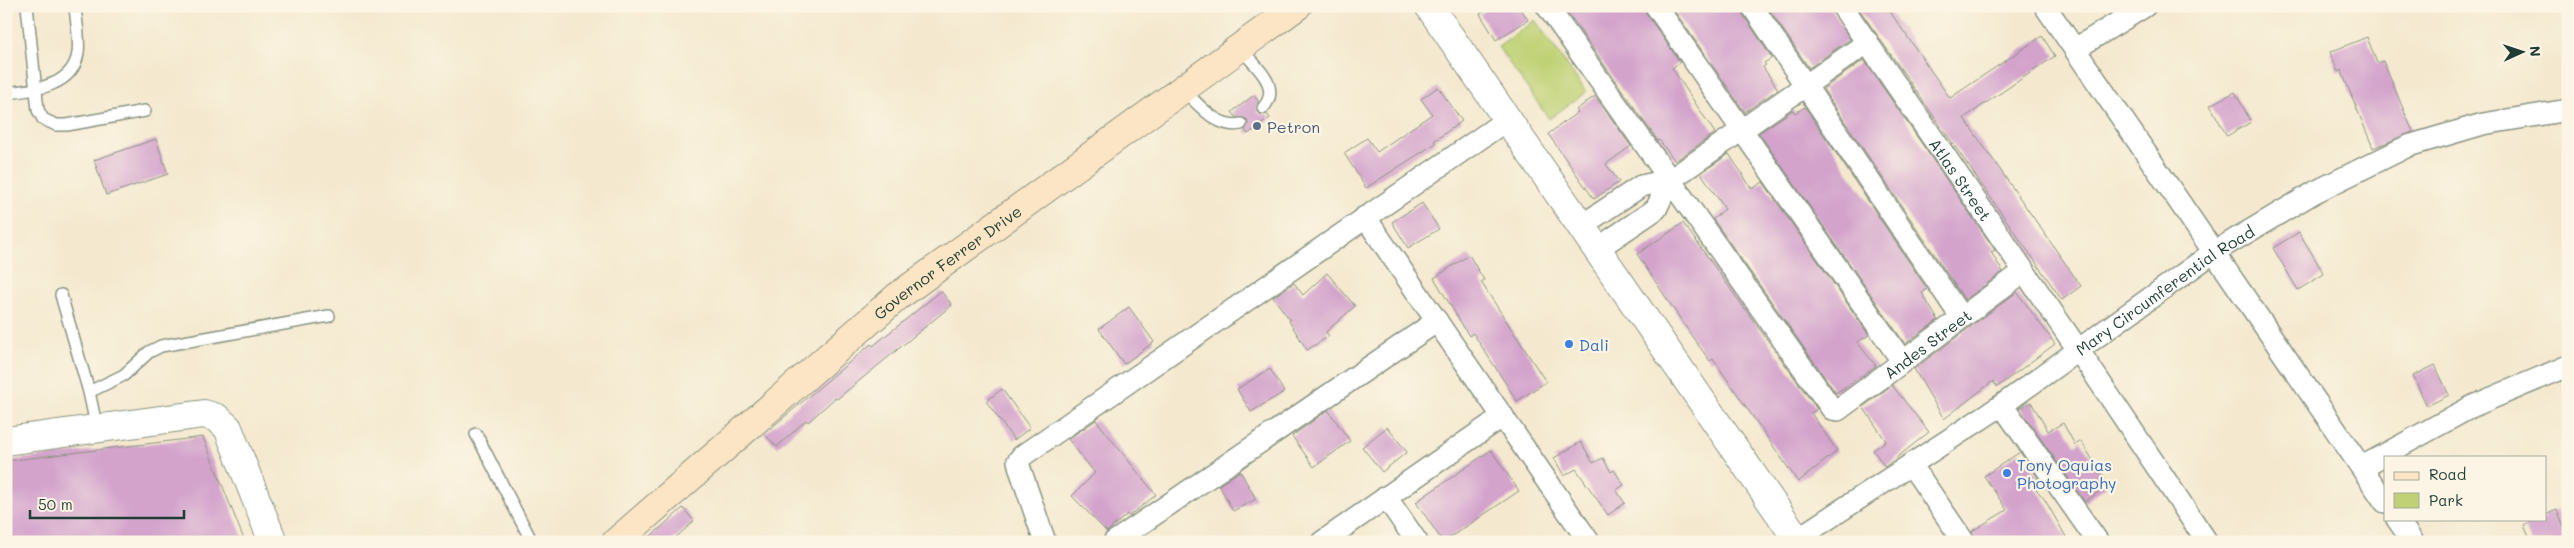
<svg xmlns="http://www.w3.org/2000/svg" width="2574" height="548" font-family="Mali,sans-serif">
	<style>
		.green { fill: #bfd174; stroke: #6f8754 }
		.building { fill: #d3a3cc }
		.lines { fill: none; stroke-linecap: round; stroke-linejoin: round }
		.service-casing { stroke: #8a9382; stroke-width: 14 }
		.minor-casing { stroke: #8a9382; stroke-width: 24 }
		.tertiary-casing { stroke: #8a9382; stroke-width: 30 }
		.secondary-casing { stroke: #8a9382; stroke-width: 30 }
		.service { stroke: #fff; stroke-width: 11 }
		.minor { stroke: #fff; stroke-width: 21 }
		.tertiary { stroke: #fff; stroke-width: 28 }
		.secondary { stroke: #fce5c4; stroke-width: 28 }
		.service-dot { fill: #5c6f8a; stroke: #fcf5e5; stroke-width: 2 }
		.shop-dot { fill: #3f7fe0; stroke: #fcf5e5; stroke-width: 2 }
		.labels { text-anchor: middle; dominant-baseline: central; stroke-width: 4.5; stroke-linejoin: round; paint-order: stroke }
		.service-label { font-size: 16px; fill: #4e5e75; stroke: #fcf5e5; text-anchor: start }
		.street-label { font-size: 16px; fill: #1f3d34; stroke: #fcf5e5 }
		.shop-label { font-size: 16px; fill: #366cbe; stroke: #fcf5e5; text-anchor: start }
	</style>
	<rect width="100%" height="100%" fill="#fcf5e5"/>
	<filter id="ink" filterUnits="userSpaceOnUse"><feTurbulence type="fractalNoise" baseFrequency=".02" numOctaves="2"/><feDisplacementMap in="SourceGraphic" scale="10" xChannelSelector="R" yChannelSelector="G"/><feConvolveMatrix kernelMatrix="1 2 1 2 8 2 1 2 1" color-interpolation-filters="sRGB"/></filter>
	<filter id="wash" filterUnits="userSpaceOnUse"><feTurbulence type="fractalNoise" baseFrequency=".0096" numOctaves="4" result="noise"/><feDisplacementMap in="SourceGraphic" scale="20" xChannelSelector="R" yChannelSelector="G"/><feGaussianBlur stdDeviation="1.12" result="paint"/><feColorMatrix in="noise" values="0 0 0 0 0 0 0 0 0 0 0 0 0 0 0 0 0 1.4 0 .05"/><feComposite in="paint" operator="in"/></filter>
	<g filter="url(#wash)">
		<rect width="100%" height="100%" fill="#f4e9cf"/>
		<path class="green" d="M1535,20L1586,92L1549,119L1498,47Z"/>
		<g id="blocks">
			<path class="building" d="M1491,6H1519L1528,20L1496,40L1480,14Z
				M1563,6H1644L1646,13L1680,62L1672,68L1715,133L1675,161L1659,140L1658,141Z
				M1671,6H1740L1742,13L1772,58L1764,63L1766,65L1763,67L1778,89L1745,112Z
				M1767,6H1830L1850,39L1809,68Z
				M1857,6H1886L1950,98L2042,36L2055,56L1964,118L2081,286L2062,300Z
				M2367,37L2377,63L2383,61L2413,132L2373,148L2341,70L2338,72L2330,52Z
				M1864,60L1995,250L1991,252L2003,272L1965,300L1823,89Z
				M1438,87L1462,121L1434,141L1436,143L1366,188L1344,153L1367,138L1377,152L1432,114L1421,99Z
				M2235,92L2251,122L2227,136L2210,105Z
				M1254,95L1258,101L1257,112L1262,115L1267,114L1270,118L1248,134L1245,130L1248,124L1247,119L1236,117L1232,112Z
				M1595,96L1631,146L1606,164L1619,182L1594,199L1548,134L1578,112L1576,110Z
				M1805,107L1927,289L1922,293L1938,320L1905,344L1759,133L1793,110L1795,113Z
				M156,139L168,174L106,195L94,160Z
				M1729,154L1752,189L1763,182L1869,335L1857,342L1876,366L1836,393L1713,219L1725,209L1701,173Z
				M1422,203L1439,229L1408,248L1392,222Z
				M1683,223L1817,409L1811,413L1837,451L1798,482L1713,359L1710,361L1693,338L1637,254Z
				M2299,232L2324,274L2298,290L2273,248Z
				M1469,255L1484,280L1481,282L1546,382L1517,401L1473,333L1469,336L1434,278Z
				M1327,273L1355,306L1326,332L1329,336L1307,350L1289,321L1290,320L1273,297L1294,283L1303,295Z
				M941,291L952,305L837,399L835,398L808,422L806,420L777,447L764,434L871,344L873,346Z
				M2017,292L2055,344L1997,387L1993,381L1944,419L1914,369Z
				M1129,307L1154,342L1124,364L1099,329Z
				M2435,365L2449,395L2427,406L2413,376Z
				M1270,369L1284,392L1251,412L1237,389Z
				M1892,385L1929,432L1885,467L1873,450L1886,441L1863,407Z
				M1002,389L1030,428L1014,440L986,401Z
				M2031,402L2048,431L2063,423L2075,445L2081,441L2108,485L2085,502L2019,408Z
				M1328,410L1350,441L1314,467L1292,436Z
				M1096,420L1156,495L1129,516L1127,514L1107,532L1072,496L1095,473L1068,439Z
				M1387,427L1407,452L1382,472L1362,447Z
				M203,437L245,542H6V461Z
				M1581,442L1593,463L1603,458L1611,472L1614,470L1624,485L1616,490L1625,503L1608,515L1576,469L1564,476L1554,458Z
				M1491,450L1519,491L1443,542L1416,502Z
				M2020,452L2038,478L2031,483L2045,500L2069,542H1976L1972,531L2007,510L1984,476Z
				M1240,471L1256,499L1233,511L1219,485Z
				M683,508L694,521L671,542H644Z
				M2557,510L2568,535V542H2531L2524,525L2536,519H2545V515Z"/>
		</g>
	</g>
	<g filter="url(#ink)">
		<use href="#blocks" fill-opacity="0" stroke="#8a9382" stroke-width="1"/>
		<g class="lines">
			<defs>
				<path id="service" d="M27,6L38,110L43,119L56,125H67L145,111
					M1240,48C1254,65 1283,86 1263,108
					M1183,90C1200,105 1217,129 1241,124
					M6,93C34,90 73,87 78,53C80,39 76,21 75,6
					M61,295L89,392L97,429
					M89,392L124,375L149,352L161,346L329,316
					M476,434L532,542"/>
				<g id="minor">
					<path id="s1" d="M1547,6L1832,409L1838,410L2023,272"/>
					<path d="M1656,6L1902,361"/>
					<path d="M1752,6L1961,317"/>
					<path id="s2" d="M1842,6L2079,351L2207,542"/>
					<path d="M2045,6L2385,502"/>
					<path d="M2075,49L2145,6"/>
					<path d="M1365,217L1589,542"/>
					<path d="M1581,226L1641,186L1670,180L1868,42"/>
					<path d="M1597,249L1656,209L1670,180"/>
					<path d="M2002,405L2098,542"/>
					<path d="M1912,466L1964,542"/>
					<path d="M2362,467L2473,406L2568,366"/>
					<path d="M1386,497L1417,542"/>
					<path d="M2397,519L2413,542"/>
					<path d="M1045,542L1020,469L1018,461L1022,456L1508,119"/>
					<path d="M1114,542L1437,321"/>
					<path d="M1322,542L1503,416"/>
					<path id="s3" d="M1799,542L1797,539L2002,405L2214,252L2315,192L2408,146L2483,124L2568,110"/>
				</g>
				<path id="tertiary" d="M1429,6L1797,539L1793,542
					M6,441L204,414L217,418L228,428L273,542"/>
				<g id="secondary">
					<path id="s4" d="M616,542L897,297L1297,6"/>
				</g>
			</defs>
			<use href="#service" class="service-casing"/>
			<use href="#minor" class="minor-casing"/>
			<use href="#tertiary" class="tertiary-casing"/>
			<use href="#secondary" class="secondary-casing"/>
			<use href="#service" class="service"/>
			<use href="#minor" class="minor"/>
			<use href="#tertiary" class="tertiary"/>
			<use href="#secondary" class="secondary"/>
		</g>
	</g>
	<circle class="service-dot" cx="1257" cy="126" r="5"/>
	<g class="shop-dot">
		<circle cx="1569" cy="344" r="5"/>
		<circle cx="2007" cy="473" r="5"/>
	</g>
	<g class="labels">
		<g class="service-label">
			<text x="1267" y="126">Petron</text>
		</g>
		<g class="street-label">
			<text stroke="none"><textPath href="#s2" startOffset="210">Atlas Street</textPath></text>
			<text stroke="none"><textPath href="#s4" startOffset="434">Governor Ferrer Drive</textPath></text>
			<text stroke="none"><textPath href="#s3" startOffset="448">Mary Circumferential Road</textPath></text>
			<text stroke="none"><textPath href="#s1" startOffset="611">Andes Street</textPath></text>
		</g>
		<g class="shop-label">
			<text x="1579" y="344">Dali</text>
			<text x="2017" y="464">Tony Oquias<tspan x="2017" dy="18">Photography</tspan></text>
		</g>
	</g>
	<rect width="2574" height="548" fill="none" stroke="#fcf5e5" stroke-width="25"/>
	<rect x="2384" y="456" width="162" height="65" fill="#fcf5e5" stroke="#a4ab9e"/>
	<rect x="2394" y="472" width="25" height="8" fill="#fce5c4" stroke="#a4ab9e"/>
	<text x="2429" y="480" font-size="15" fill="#1f3d34">Road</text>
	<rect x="2394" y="493" width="25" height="15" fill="#bfd174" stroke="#a4ab9e"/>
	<text x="2429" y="506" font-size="15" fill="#1f3d34">Park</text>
	<g transform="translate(2522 52) rotate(87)" stroke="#fcf5e5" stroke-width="4" paint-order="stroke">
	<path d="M0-4L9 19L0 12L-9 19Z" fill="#1f3d34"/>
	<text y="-8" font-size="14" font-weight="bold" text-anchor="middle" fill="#1f3d34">N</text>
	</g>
	<path d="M30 510v8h154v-8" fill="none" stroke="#1f3d34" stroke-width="2.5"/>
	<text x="38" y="510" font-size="15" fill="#1f3d34" stroke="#fcf5e5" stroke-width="4" paint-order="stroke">50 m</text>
</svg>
